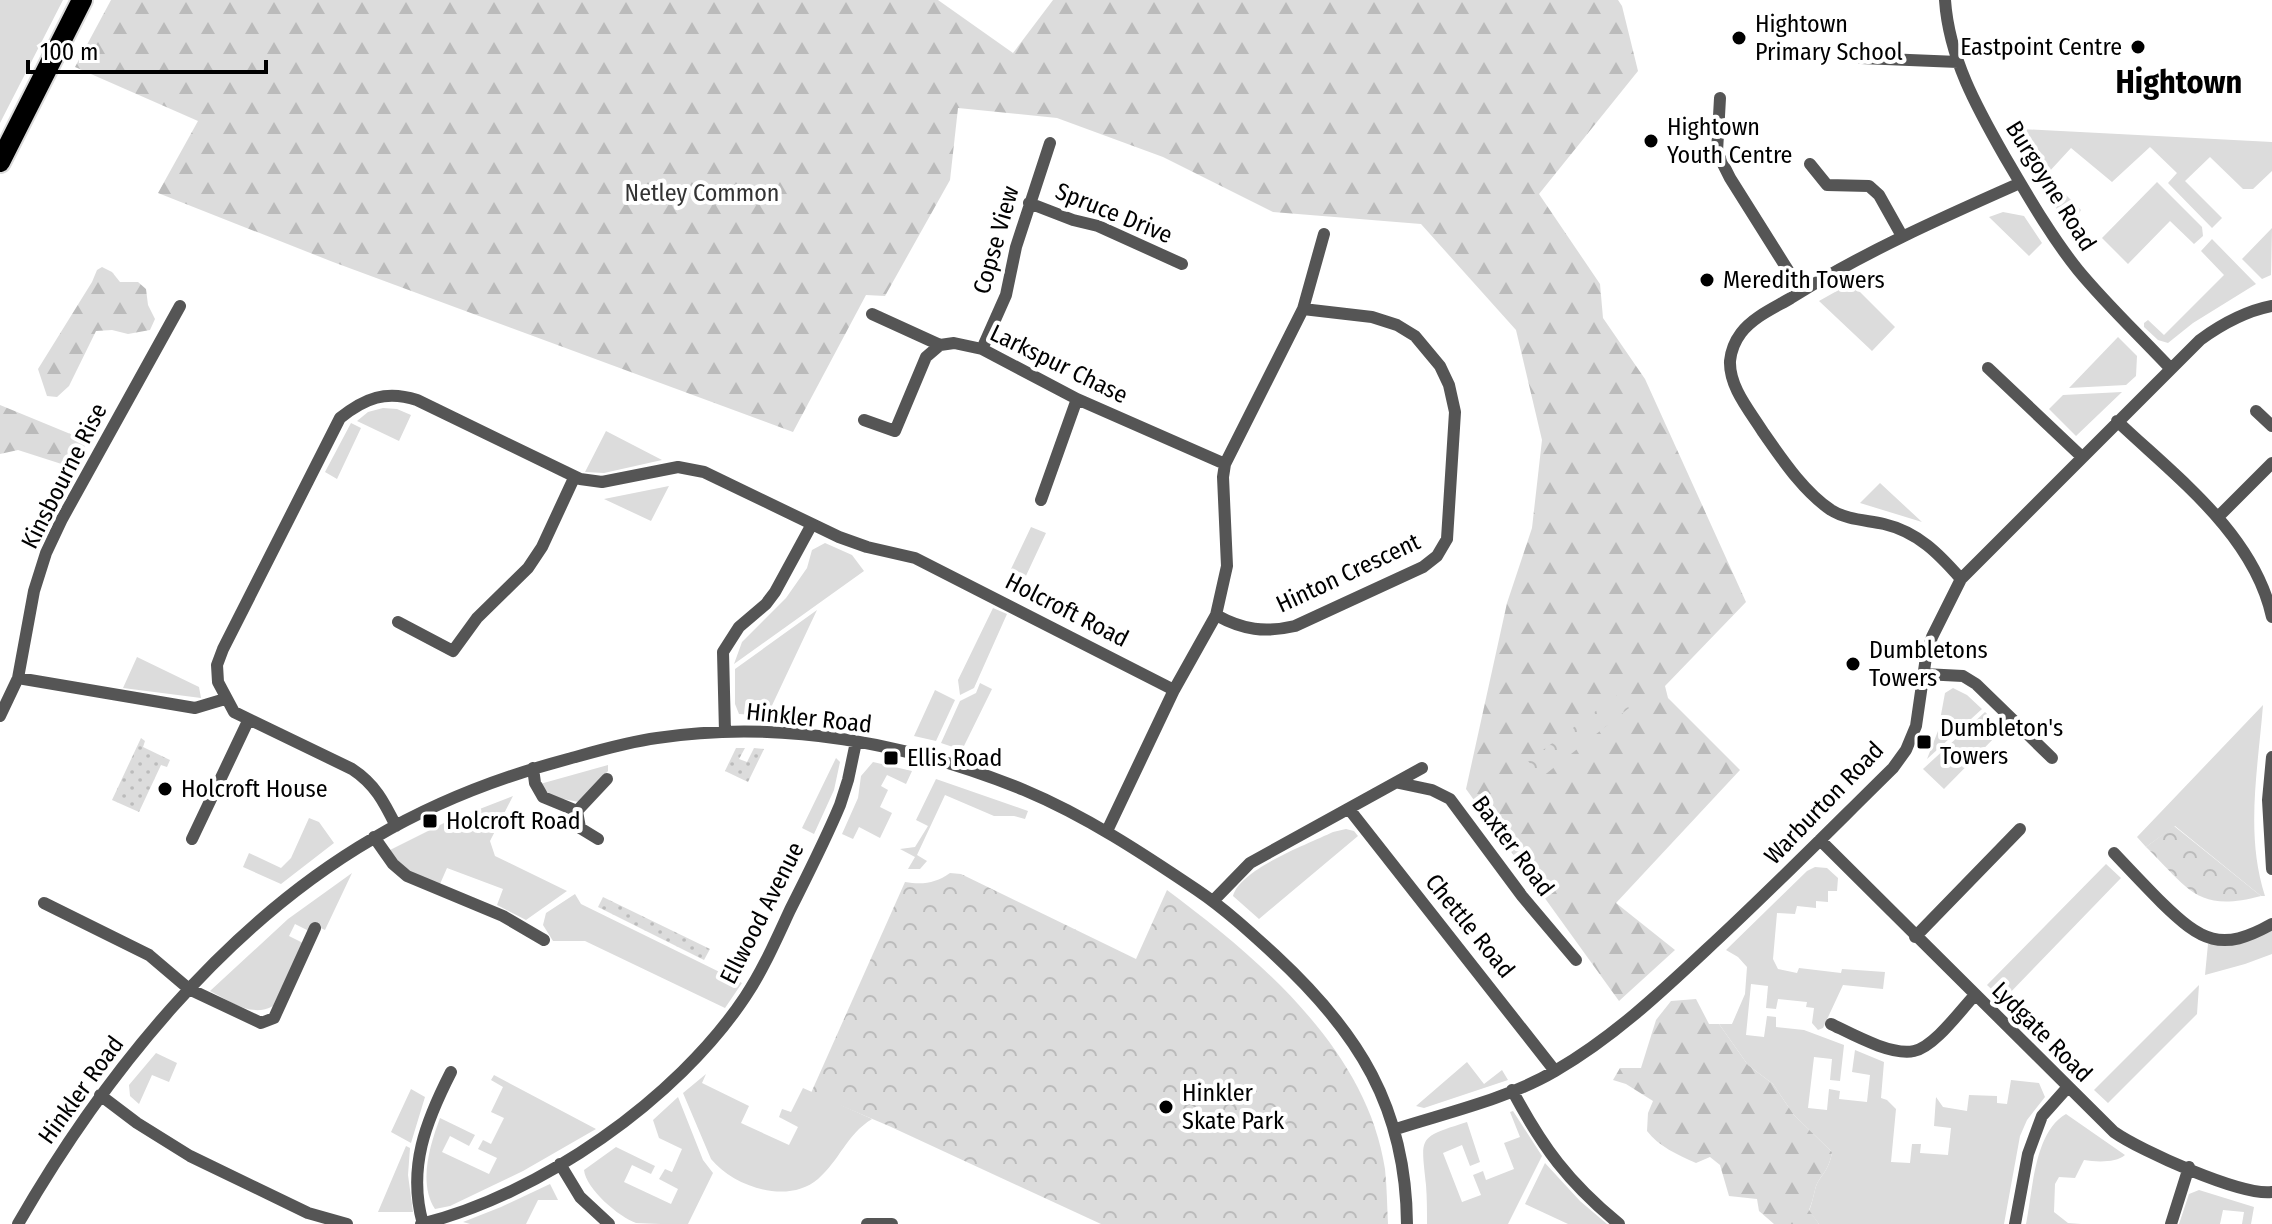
<svg xmlns="http://www.w3.org/2000/svg" width="2272" height="1224" font-family="'Fira Sans Condensed',sans-serif">
	<style>
		.grass { fill: #dcdcdc }
		.forest { fill: url(#forest-firs) }
		.park { fill: url(#park-crowns) }
		.garden { fill: url(#garden-dots) }
		.lines { fill: none; stroke-linecap: round; stroke-linejoin: round }
		.primary-casing { stroke: #dbdbdb; stroke-width: 24 }
		.street { stroke: #555; stroke-width: 12 }
		.primary { stroke: #000; stroke-width: 20 }
		.poi-dot { fill: #000; stroke: #fff; stroke-width: 3 }
		.labels { text-anchor: middle; dominant-baseline: central; stroke-width: 8; stroke-linejoin: round; paint-order: stroke }
		.poi-label { font-size: 24px; fill: #000; stroke: #fff; text-anchor: start }
		.street-label { font-size: 24px; fill: #000; stroke: #fff }
		.park-label { font-size: 24px; fill: #333; stroke: #fff }
		.district-label { font-size: 32px; font-weight: bold; fill: #000; stroke: #fff }
	</style>
	<defs>
		<pattern id="forest-firs" width="22" height="20" patternUnits="userSpaceOnUse" patternTransform="scale(2)"><rect width="22" height="20" fill="#dcdcdc"/><path d="M5 1l3.5 6h-7zM16 11l3.5 6h-7z" fill="#bbb"/></pattern>
		<pattern id="park-crowns" width="20" height="18" patternUnits="userSpaceOnUse" patternTransform="scale(2)"><rect width="20" height="18" fill="#dcdcdc"/><path d="M2 6a3 3 0 1 1 6 0M12 15a3 3 0 1 1 6 0" fill="none" stroke="#bbb"/></pattern>
		<pattern id="garden-dots" width="8" height="8" patternUnits="userSpaceOnUse" patternTransform="scale(2)"><rect width="8" height="8" fill="#dcdcdc"/><path d="M2 2h.1M6 6h.1" fill="none" stroke="#bbb" stroke-width="1.8" stroke-linecap="round"/></pattern>
	</defs>
	<rect width="100%" height="100%" fill="#fff"/>
	<path class="grass" d="M0,0H63L0,123Z
		M2020,129L2272,142V171L2253,189H2243L2210,157L2185,181L2222,218L2212,228L2168,183L2177,173L2150,147L2112,182L2071,148L2048,173L2051,180L2081,210L2070,228L2039,184L2014,140Z
		M2157,182L2202,227L2203,236L2194,244L2170,221L2128,264L2102,238Z
		M2003,212L2024,216L2042,243L2029,256L1989,217Z
		M2272,228L2271,275L2262,279L2242,259Z
		M2212,239L2256,284L2193,323L2168,343L2158,340L2144,327V323L2148,320L2164,335L2224,275L2201,251Z
		M1851,283L1895,327L1872,351L1819,301Z
		M2118,337L2137,356L2136,376L2126,385L2069,388Z
		M2122,392L2076,436L2049,409L2063,395Z
		M383,408L397,409L411,415L399,441L357,421L368,412Z
		M351,423L361,428L337,479L325,472Z
		M606,431L662,460L604,473L585,472Z
		M1880,483L1922,522L1860,503Z
		M669,486L651,521L604,499Z
		M1031,527L1046,533L1017,595L1002,588Z
		M825,543L852,555L864,571L734,664L742,642L786,598L807,568L812,550Z
		M993,608L1007,614L974,688L960,695L958,680Z
		M817,610L767,716L739,714L735,704V669Z
		M137,657L199,687L201,698L123,688Z
		M980,683L992,689L962,750L941,743L960,701L976,693Z
		M1953,688L1967,695L1982,709L1927,759L1938,731L1945,693Z
		M935,690L955,700L936,741L914,736Z
		M2263,705C2258,769 2245,834 2265,896H2261L2175,826L2146,847L2137,837Z
		M1985,712L2003,729L1944,789L1923,769Z
		M836,758L840,762L834,790L814,834L802,828Z
		M873,762L912,771L906,784L887,775L881,786L888,790L880,807L892,813L880,838L859,827L853,839L842,834L858,798L861,776Z
		M608,765V771L579,802L552,797L540,784Z
		M936,779L1028,811L1025,819L1014,816H994L945,795L917,855L927,861L920,869H908L915,857L900,849L915,847L928,826L916,820Z
		M513,796L490,841L495,856L567,891L526,920L497,905L503,889L447,868L440,884C420,877 401,870 390,850L446,822Z
		M309,818L319,822L334,843L281,884L243,867L249,853L281,868L291,858Z
		M1346,829L1354,831L1358,836L1259,919L1233,896C1240,869 1308,844 1333,832Z
		M2106,864L2121,878L2003,1000L1987,985Z
		M1815,867L1827,868L1838,878L1837,891H1828V902L1816,901V908L1797,906L1795,914L1777,913L1773,959L1778,969L1797,973L1799,968L1841,973L1842,969L1885,972L1883,989L1843,985L1823,1028L1818,1030L1812,1023L1814,1008L1806,1007L1807,1002L1778,999L1776,1009L1766,1008L1768,986L1751,984L1746,1035L1764,1037L1767,1016L1776,1017V1027L1804,1030L1844,1045L1840,1081L1830,1080L1832,1059L1814,1057L1808,1108L1827,1110L1829,1089L1840,1091L1839,1099L1867,1102L1870,1075L1852,1072L1855,1050L1884,1062L1881,1098L1887,1100L1896,1109L1891,1162L1910,1163L1912,1144H1921L1920,1153L1948,1155L1951,1128L1934,1126L1936,1097L1943,1107L1967,1111L1969,1095L1997,1096V1103L2007,1104L2011,1080L2039,1083L2045,1097L2027,1120L2020,1136L2004,1224H1819L1809,1211C1812,1203 1813,1198 1815,1190C1818,1176 1829,1173 1832,1152L1794,1115L1773,1084L1748,1065L1719,1024H1732L1745,994L1747,967L1738,957L1726,950L1807,871Z
		M352,873L325,930L312,924L309,931L295,924L289,936L303,943L273,1006C251,1018 230,1001 210,991L288,919Z
		M575,894L581,904L742,983L725,1008L585,941H553L543,925L546,913Z
		M2272,929V954L2245,964L2205,975L2208,944C2231,945 2252,942 2272,929Z
		M2199,985L2197,1014L2108,1103L2094,1090Z
		M156,1053L177,1063L169,1082L152,1075L139,1104L130,1096L129,1085Z
		M1467,1062L1484,1084L1502,1070L1508,1080L1424,1108L1416,1106Z
		M706,1074L702,1083L749,1106L741,1123L789,1145L798,1127L779,1117L782,1109L791,1112L803,1088L872,1119C846,1135 840,1160 818,1179C788,1205 734,1187 711,1159L683,1093Z
		M494,1075L596,1129L523,1171L450,1206L435,1209C418,1183 430,1145 440,1118L475,1135L469,1146L450,1136L442,1152L489,1174L497,1158L478,1149L483,1140L491,1144L504,1118L491,1112L503,1087L491,1080Z
		M411,1089L425,1097L411,1143L391,1132Z
		M678,1097L703,1160L713,1173L688,1224C672,1224 650,1224 636,1223C619,1217 586,1189 584,1170L616,1147L655,1166L651,1174L632,1165L624,1182L671,1204L678,1189L659,1179L665,1169L672,1172L682,1149L659,1138L653,1120Z
		M1513,1111L1542,1156L1508,1224H1427C1427,1211 1427,1198 1426,1185C1421,1136 1417,1138 1467,1122L1480,1162L1470,1166L1462,1145L1443,1153L1462,1202L1481,1195L1473,1175L1483,1171L1486,1180L1514,1169L1504,1143L1520,1137L1510,1112Z
		M2066,1114L2125,1155C2116,1163 2096,1162 2084,1160L2075,1178L2059,1177L2055,1184L2054,1212L2068,1223L2081,1224H2026C2033,1190 2034,1132 2066,1114Z
		M406,1146L410,1148L408,1175L413,1212H378Z
		M1545,1163L1580,1201L1607,1224H1568L1525,1204Z
		M550,1184L558,1200H538L526,1224H470L463,1222L501,1207Z
		M2199,1190L2254,1207L2251,1224H2242L2244,1212L2223,1210L2220,1224H2179L2189,1194Z"/>
	<path class="forest" d="M111,0H938L1013,53L1053,0H1618L1622,6L1638,71L1539,194L1600,284L1603,318L1645,379L1746,602L1665,686L1668,698L1740,770L1616,903L1675,950L1619,1001L1466,789L1507,603L1532,528L1542,440L1516,330L1421,224L1273,212L1163,157L1057,118L958,108L950,180L885,296L866,295L793,432L333,262L158,193L198,121L75,67Z
		M102,267L112,272L120,282H138L146,289L148,305L155,319L150,330L128,334L112,330L96,331L69,386L57,397L47,396L38,369L92,282L97,270Z
		M0,405L85,440L84,456L74,468L18,450L0,454Z
		M1696,999L1709,1024H1719L1748,1065L1773,1084L1794,1115L1832,1152C1829,1173 1818,1176 1815,1190C1813,1198 1812,1203 1809,1210L1819,1224H1774L1759,1211L1757,1199L1729,1196L1720,1165L1710,1157L1696,1163C1678,1155 1658,1146 1647,1131L1648,1113L1653,1101L1626,1084L1613,1080L1620,1068H1641L1656,1020L1671,1001Z"/>
	<path class="park" d="M1619,694L1629,708L1542,777L1528,761Z
		M2174,826L2261,896C2197,913 2189,889 2146,847Z
		M950,873L961,874L1136,959L1167,890C1258,958 1367,1049 1385,1169C1387,1187 1387,1206 1388,1224H1101L889,1126L811,1093L905,882C923,885 936,883 950,873Z"/>
	<path class="garden" d="M141,738L145,741L143,747L170,760L167,767L161,765L139,812L112,800Z
		M736,748H745L739,759L747,762L754,748L764,749L748,782L725,771Z
		M603,897L710,949L704,960L598,907Z"/>
	<g class="lines">
		<defs>
			<path id="primary" d="M0,162L82,0"/>
		</defs>
		<use href="#primary" class="primary-casing"/>
		<path class="street" d="M1945,0C1949,58 1977,108 2005,157C2028,196 2050,235 2078,270C2106,304 2139,335 2170,368
			M1861,58L1958,62
			M1720,98L1717,152L1730,178L1801,291
			M1810,164L1827,185L1869,186L1879,195L1902,236
			M1029,203L1073,220L1098,226L1182,264
			M872,314L940,345L954,343L982,349L1077,399L1225,464
			M982,349L1006,295L1016,247L1050,143
			M1988,368L2082,457
			M2256,411L2272,426
			M864,420L895,431L926,357L940,345
			M2117,421C2175,476 2254,534 2272,617
			M1041,500L1077,399
			M2218,517L2272,463
			M1961,579C1939,554 1918,532 1884,524C1866,520 1847,520 1831,510C1803,491 1782,459 1763,432C1750,411 1729,387 1730,361C1731,351 1735,341 1741,333C1753,317 1774,308 1791,298C1864,252 1941,218 2020,183
			M1216,615C1243,630 1265,633 1295,626L1423,567L1437,556L1447,539L1455,412L1449,385L1440,366L1415,336L1397,325L1372,317L1303,309
			M398,622L453,651L477,618L528,568L542,547L574,478
			M1924,674L1963,676L1976,684L2052,758
			M18,678L195,708L225,699
			M0,716L18,678L34,591L46,553L62,519L180,306
			M725,732L723,652L739,627L766,604L775,592L812,524
			M2272,757L2268,800L2272,869
			M533,768L535,783L543,797L577,811L607,779
			M1399,783L1432,790L1450,799L1522,896L1576,960
			M1349,809L1555,1071
			M577,811L580,828L598,839
			M396,826C384,802 375,784 352,769L234,712L218,682L217,665L223,649L340,418C365,398 386,390 417,400L580,479L602,482L678,467L704,472L839,537L867,547L915,558L1174,690
			M1107,831L1174,690L1216,615L1227,566L1223,477L1225,464L1303,309L1324,234
			M374,837L393,864L407,876L503,916L544,940
			M192,839L248,721
			M1820,840L2114,1132C2141,1151 2241,1196 2272,1192
			M2114,853C2130,870 2146,887 2162,903C2201,941 2221,953 2272,924
			M1213,901L1250,863L1422,768
			M44,903L149,955L189,989L261,1023L274,1018L315,928
			M1915,937L2020,829
			M1831,1024C1852,1034 1891,1056 1914,1051C1934,1047 1960,1011 1974,996
			M1512,1090C1543,1148 1568,1182 1619,1224
			M100,1095L137,1123L190,1156L308,1213L347,1224
			M1396,1129C1449,1112 1507,1099 1555,1071C1612,1038 1659,994 1706,950C1770,891 1831,829 1893,768L1906,750L1916,726L1926,657L1932,637L1961,579L2200,340C2222,324 2246,311 2272,306
			M560,1164L580,1197L609,1224
			M18,1224C103,1076 224,925 374,838C435,802 500,777 568,759C597,751 627,742 657,738C780,719 909,743 1024,790C1086,816 1142,853 1197,890C1225,909 1250,932 1275,955C1358,1032 1406,1107 1407,1224
			M421,1224C540,1195 677,1099 745,997C763,970 776,940 790,910C807,876 825,841 840,805L848,780L856,742
			M423,1224C407,1168 426,1121 451,1072
			M867,1224H892
			M2015,1224L2028,1154L2042,1116L2067,1088
			M2171,1224L2189,1167"/>
		<use href="#primary" class="primary"/>
	</g>
	<g class="poi-dot">
		<circle cx="1739" cy="38" r="8"/>
		<circle cx="2138" cy="47" r="8"/>
		<circle cx="1651" cy="141" r="8"/>
		<circle cx="1707" cy="280" r="8"/>
		<circle cx="1853" cy="664" r="8"/>
		<rect x="1916" y="734" width="16" height="16" rx="4"/>
		<rect x="883" y="750" width="16" height="16" rx="4"/>
		<circle cx="165" cy="789" r="8"/>
		<rect x="422" y="813" width="16" height="16" rx="4"/>
		<circle cx="1166" cy="1107" r="8"/>
	</g>
	<g class="labels">
		<g class="poi-label">
			<text x="1755" y="24">Hightown<tspan x="1755" dy="28">Primary School</tspan></text>
			<text x="2122" y="47" text-anchor="end">Eastpoint Centre</text>
			<text x="1667" y="127">Hightown<tspan x="1667" dy="28">Youth Centre</tspan></text>
			<text x="1723" y="280">Meredith Towers</text>
			<text x="1869" y="650">Dumbletons<tspan x="1869" dy="28">Towers</tspan></text>
			<text x="1940" y="728">Dumbleton's<tspan x="1940" dy="28">Towers</tspan></text>
			<text x="907" y="758">Ellis Road</text>
			<text x="181" y="789">Holcroft House</text>
			<text x="446" y="821">Holcroft Road</text>
			<text x="1182" y="1093">Hinkler<tspan x="1182" dy="28">Skate Park</tspan></text>
		</g>
		<g class="street-label">
			<text transform="translate(2051 186) rotate(58)">Burgoyne Road</text>
			<text transform="translate(1114 213) rotate(22)">Spruce Drive</text>
			<text transform="translate(996 240) rotate(-74)">Copse View</text>
			<text transform="translate(1059 364) rotate(26)">Larkspur Chase</text>
			<text transform="translate(64 476) rotate(-63)">Kinsbourne Rise</text>
			<text transform="translate(1348 573) rotate(-25)">Hinton Crescent</text>
			<text transform="translate(1067 610) rotate(27)">Holcroft Road</text>
			<text transform="translate(809 718) rotate(6)">Hinkler Road</text>
			<text transform="translate(1824 803) rotate(-46)">Warburton Road</text>
			<text transform="translate(1513 846) rotate(53)">Baxter Road</text>
			<text transform="translate(762 913) rotate(-63)">Ellwood Avenue</text>
			<text transform="translate(1470 926) rotate(51)">Chettle Road</text>
			<text transform="translate(2042 1032) rotate(45)">Lydgate Road</text>
			<text transform="translate(81 1090) rotate(-54)">Hinkler Road</text>
		</g>
		<g class="park-label">
			<text x="702" y="193">Netley Common</text>
		</g>
		<g class="district-label">
			<text x="2179" y="82">Hightown</text>
		</g>
	</g>
	<path d="M28 60v12h238v-12" fill="none" stroke="#000000" stroke-width="4"/>
	<text x="40" y="60" font-size="24" fill="#000000" stroke="#ffffff" stroke-width="6" paint-order="stroke">100 m</text>
</svg>
